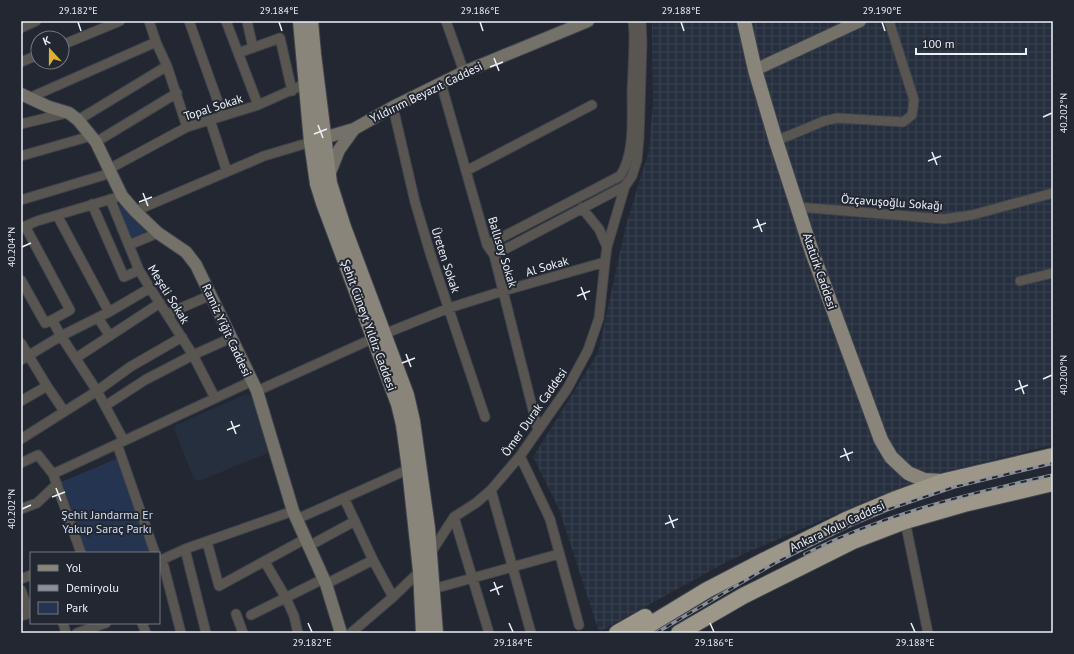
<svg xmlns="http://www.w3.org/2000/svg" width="1074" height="654" font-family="'PT Sans',sans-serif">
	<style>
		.built { fill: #262f3e }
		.industrial { fill: url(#industrial-grid) }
		.green { fill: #243451 }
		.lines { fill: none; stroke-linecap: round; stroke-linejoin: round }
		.street-casing { stroke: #3e434d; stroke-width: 11 }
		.secondary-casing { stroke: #3e434d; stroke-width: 14 }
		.primary-casing { stroke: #3e434d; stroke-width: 16 }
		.highway-casing { stroke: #3e434d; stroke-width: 18 }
		.street { stroke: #595651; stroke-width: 9 }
		.secondary { stroke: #747168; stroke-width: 12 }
		.primary { stroke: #89857a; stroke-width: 14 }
		.highway { stroke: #9d978a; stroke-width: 16 }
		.rail-casing { stroke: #8b8f98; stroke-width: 3.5 }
		.rail { stroke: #222731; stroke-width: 2; stroke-dasharray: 6; stroke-linecap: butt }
		.ticks { fill: none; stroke: #edf1f8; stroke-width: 1.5 }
		.labels { text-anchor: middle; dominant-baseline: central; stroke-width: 4; stroke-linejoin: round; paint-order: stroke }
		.street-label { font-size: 12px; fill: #edf1f8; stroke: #222731 }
		.park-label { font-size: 12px; fill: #d0def6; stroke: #222731 }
		.neatline { fill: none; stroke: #edf1f8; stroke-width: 1.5 }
		.ticks-label { font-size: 10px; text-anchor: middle; fill: #edf1f8 }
	</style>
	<defs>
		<pattern id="industrial-grid" width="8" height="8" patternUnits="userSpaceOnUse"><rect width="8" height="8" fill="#262f3e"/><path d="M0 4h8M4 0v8" fill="none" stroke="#3b4351"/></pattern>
	</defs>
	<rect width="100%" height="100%" fill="#222731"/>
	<path class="built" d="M246,394L253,397L268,453L199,481L194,479L174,429L176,425Z"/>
	<path class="industrial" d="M652,21H1053V445L935,474L871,499L730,560L599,632L559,509L533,457L598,353L626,225L649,150L653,104Z"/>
	<path class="green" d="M121,204L148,234L130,242L116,206Z
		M118,458L152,553H84L61,482Z"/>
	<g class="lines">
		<defs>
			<path id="street" d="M149,21L156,42L167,66L187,127
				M189,21L223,116
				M226,21L258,105
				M247,21L253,48
				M446,21L464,72
				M21,28L36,21
				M62,45L120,21
				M238,53L280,38L292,91
				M21,62L38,55
				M441,83L487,245L494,255L538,430
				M29,98L156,42
				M393,107L415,202L431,256L485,417
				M78,120L167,66
				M210,120L227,172
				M21,124L67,113
				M776,141L824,121L837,118L903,122L912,115L914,100L889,21
				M96,142L177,93
				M21,156L91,136
				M109,169L187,127L258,105L305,84
				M466,171L592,105
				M110,199L139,270L150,288L193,355L215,398
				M21,200L111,173
				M92,204L124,277L139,270
				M798,207L944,219L972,215L1053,193
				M582,208L599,229L607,247
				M135,211L264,156L311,142
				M57,215L109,312
				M25,226L70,310L52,320
				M21,228L37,221L115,198
				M129,245L158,233
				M487,245L620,176C635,155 632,117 632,92C633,72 634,52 634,33L633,21
				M494,255L625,186L632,176L637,160L639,139L642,43L641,21
				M21,280L45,323L52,320L61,336L97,391L124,441
				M1020,281L1053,273
				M167,314L211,295
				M98,318L110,336
				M21,343L47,386L64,411
				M76,358L160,303
				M21,360L61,336L109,312L150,288
				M257,391L374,338L449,308L503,291L605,262
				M21,401L47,386
				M105,406L145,380L193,355L231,338
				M21,439L97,391L130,367L182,337
				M117,444L155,553
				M520,456L550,519L579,625
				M21,463L38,455L53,474L81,553
				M53,474L252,381
				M491,490L531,633
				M344,498L373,560L393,597
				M21,509L37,503L57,484
				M454,517L489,633
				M297,519L409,469
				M905,521L928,633
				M207,542L219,586L305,539
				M309,546L355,521
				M185,549L206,633
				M430,554L454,517L476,503L491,490L520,456L567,389L588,350L599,318L605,262L607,247L625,186
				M162,559L181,633
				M159,561L185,549L293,511
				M265,562L286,598L294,616L298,633
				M21,579L31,575
				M326,584L373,560
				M433,589L559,554
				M21,590L29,613
				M236,614L243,633
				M251,615L323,579
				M21,616L31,613
				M63,623L66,633
				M142,623L146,633
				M77,633L106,623
				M351,633L393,597L420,571"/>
			<path id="secondary" d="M755,70L860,21
				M21,94L49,107L69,113L78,120L96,142L122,196L135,211L158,233L186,252L196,265L257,391L293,511L326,584L341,633
				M317,140L354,129L393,107L464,72L588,21
				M329,175L339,150L354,129"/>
			<path id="primary" d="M300,21L311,142L317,184L323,203L398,404L403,425L409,469L420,571L423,633
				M311,21L314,54L330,183L344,227L407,395L413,421L428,528L436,633
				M744,21L755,70L776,141L812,252L881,440L891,457L908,473L924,480L942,481"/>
			<path id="highway" d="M617,633L645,617
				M636,633L707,590L771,557L848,519L893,500L945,481L1053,456
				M679,633L743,596L853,541L905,521L964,504L1053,483"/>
		</defs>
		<use href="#street" class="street-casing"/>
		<use href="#secondary" class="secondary-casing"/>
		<use href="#primary" class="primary-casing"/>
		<use href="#highway" class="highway-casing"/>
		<use href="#street" class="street"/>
		<use href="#secondary" class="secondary"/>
		<use href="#primary" class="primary"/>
		<use href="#highway" class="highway"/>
		<defs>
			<path id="rail" d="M805,554C884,514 967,494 1053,475
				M656,633L773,564L850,525L889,509L954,487L1053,463"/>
		</defs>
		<use href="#rail" class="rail-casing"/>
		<use href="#rail" class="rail"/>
	</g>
	<path class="ticks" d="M78,22L81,31M279,22L282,31M480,22L483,31M681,22L684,31M882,22L885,31M494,58L499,71M490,67L503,62M1043,117L1052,113M318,125L323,138M314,134L327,129M932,152L937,165M928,161L941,156M143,193L148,206M139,202L152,197M757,219L762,232M753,228L766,223M22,247L31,243M581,287L586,300M577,296L590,291M406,354L411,367M402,363L415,358M1043,379L1052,375M1019,380L1024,394M1015,390L1028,385M231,421L236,434M227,430L240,425M844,448L849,461M840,457L853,452M56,488L61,501M52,497L65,492M22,509L31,505M669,515L674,528M665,524L678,519M494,582L499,595M490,591L503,586M308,623L312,632M509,623L513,632M710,623L714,632M911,623L915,632"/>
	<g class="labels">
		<g class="street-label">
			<text transform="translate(426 92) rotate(-26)">Yıldırım Beyazıt Caddesi</text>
			<text transform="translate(213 107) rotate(-18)">Topal Sokak</text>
			<text transform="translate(892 202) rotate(4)">Özçavuşoğlu Sokağı</text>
			<text transform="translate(503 252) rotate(73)">Ballısoy Sokak</text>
			<text transform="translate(446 260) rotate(72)">Üreten Sokak</text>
			<text transform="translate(547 266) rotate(-16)">Al Sokak</text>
			<text transform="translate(820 271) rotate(71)">Atatürk Caddesi</text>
			<text transform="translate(169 294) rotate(58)">Meşeli Sokak</text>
			<text transform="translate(369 325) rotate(70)">Şehit Cüneyt Yıldız Caddesi</text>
			<text transform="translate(227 330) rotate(65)">Ramiz Yiğit Caddesi</text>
			<text transform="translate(534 412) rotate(-55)">Ömer Durak Caddesi</text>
			<text transform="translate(837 526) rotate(-25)">Ankara Yolu Caddesi</text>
		</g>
		<g class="park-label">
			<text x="107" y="514">Şehit Jandarma Er<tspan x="107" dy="14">Yakup Saraç Parkı</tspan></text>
		</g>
	</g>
	<rect width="1074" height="654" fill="none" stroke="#222731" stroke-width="44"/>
	<rect x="30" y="552" width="130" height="72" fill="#222731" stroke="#737881"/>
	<rect x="38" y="565" width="20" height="6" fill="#89857a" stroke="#737881"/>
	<text x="66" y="572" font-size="12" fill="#edf1f8">Yol</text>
	<rect x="38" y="585" width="20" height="6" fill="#8b8f98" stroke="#737881"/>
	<text x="66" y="592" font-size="12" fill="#edf1f8">Demiryolu</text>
	<rect x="38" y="602" width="20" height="12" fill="#243451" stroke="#737881"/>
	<text x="66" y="612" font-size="12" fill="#edf1f8">Park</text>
	<g transform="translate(50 50) rotate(339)"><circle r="19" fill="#222731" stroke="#737881"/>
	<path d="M0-3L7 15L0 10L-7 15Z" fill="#deb133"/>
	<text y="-6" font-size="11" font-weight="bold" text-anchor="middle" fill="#edf1f8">K</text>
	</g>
	<path d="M916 48v6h110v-6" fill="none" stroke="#edf1f8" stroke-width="2"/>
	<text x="922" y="48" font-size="12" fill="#edf1f8" stroke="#222731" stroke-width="3" paint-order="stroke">100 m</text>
	<rect x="22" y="22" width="1030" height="610" class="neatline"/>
	<g class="ticks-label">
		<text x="78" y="14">29.182°E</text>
		<text x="279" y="14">29.184°E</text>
		<text x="480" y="14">29.186°E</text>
		<text x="681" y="14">29.188°E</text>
		<text x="882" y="14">29.190°E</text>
		<text transform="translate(1063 113) rotate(-90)" y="4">40.202°N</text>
		<text transform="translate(11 247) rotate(-90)" y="4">40.204°N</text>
		<text transform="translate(1063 375) rotate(-90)" y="4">40.200°N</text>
		<text transform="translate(11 509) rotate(-90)" y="4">40.202°N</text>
		<text x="312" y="646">29.182°E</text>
		<text x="513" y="646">29.184°E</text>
		<text x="714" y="646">29.186°E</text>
		<text x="915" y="646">29.188°E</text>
	</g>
</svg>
